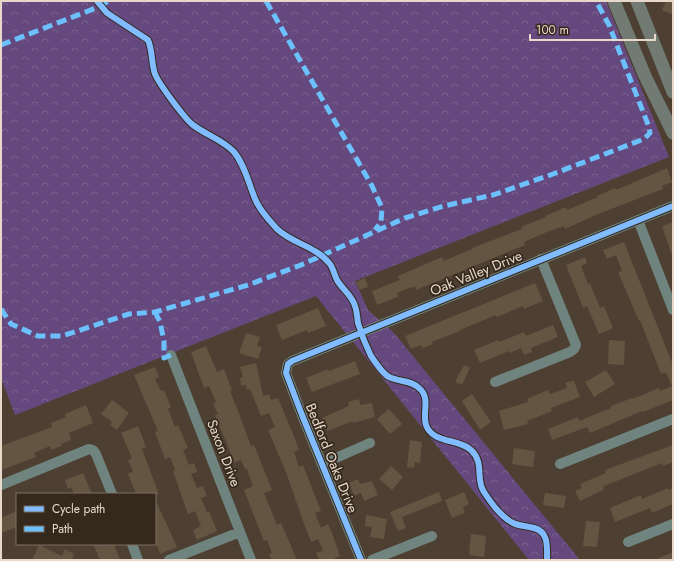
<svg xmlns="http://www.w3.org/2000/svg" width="674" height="561" font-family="Jost,sans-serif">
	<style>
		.park { fill: url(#park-crowns) }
		.building { fill: #645442 }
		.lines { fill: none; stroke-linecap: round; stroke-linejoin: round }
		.minor { stroke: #70847f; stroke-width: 10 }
		.major { stroke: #727b73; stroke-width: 13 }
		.quiet { stroke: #6cc0fc; stroke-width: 5; stroke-dasharray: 10 5; stroke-linecap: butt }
		.cycleway-casing { stroke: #35291e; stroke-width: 8 }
		.cycleway { stroke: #80bcff; stroke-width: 6 }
		.labels { text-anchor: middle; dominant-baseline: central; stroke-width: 3.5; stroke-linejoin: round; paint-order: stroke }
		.street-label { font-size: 14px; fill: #e8d8c9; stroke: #35291e }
	</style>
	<defs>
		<pattern id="park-crowns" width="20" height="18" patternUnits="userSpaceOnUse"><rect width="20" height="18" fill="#65487d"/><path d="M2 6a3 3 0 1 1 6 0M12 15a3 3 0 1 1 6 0" fill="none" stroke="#7b628e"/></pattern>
	</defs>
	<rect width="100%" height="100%" fill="#4d4032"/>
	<path class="park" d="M1,1H606L669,157L355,281L368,310L394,333L580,560H529L316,296L15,415L1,378Z"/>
	<path class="building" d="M666,1H673V15L662,10Z
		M667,168L672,182L662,186L663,189L598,214L565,229L564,226L547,232L524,242L525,245L416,290L415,286L397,293L398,297L377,305L372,291L400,280L398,276L442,257L444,261L472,249V248L522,229L521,227L546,217L545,216L566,207L567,210L598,197L597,196L615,188L616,190Z
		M673,222V255H672L662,226Z
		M624,242L673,365V400L643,412L642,411L590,433L587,427L552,440L548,429L578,417L579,421L611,408V406L632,398L633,399L659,388L660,391L672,386L666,372L661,374L640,320L639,321L618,272L622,271L616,255L607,259L603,250Z
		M585,257L587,263L581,266L588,284L590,283L600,308L604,306L613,328L599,334L587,306L583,308L566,265Z
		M365,278L368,287L359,290L356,282Z
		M535,283L543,301L524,309L523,306L497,317L496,315L460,330V331L432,342L433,344L423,348L421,345L411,349L405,336Z
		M318,308L326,326L308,333L307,330L282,340L276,325Z
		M553,325L558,337L531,348L532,352L524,355L521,348L510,353L509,351L480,363L474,350L498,340L499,342L524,332L526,336Z
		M246,333L260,337L257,346L262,347L258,359L239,353Z
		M609,340L625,341L624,365L608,364Z
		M206,346L217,372L224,369L232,390L230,391L240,416L251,446L254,445L272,490L264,493L277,525L281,523L297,560H272L269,554L272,553L267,540L264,541L244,490L253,486L247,469H245L241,460L234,463L231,454L215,415L218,414L213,403L216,402L209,386L204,388L191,352Z
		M355,361L360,374L312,392L306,378L328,369L329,371Z
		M256,363L263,396L269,394L271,400L278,398L293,434L299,450L294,452L299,467L303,465L321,511L315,513L321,528L328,524L332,533L340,556L331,560H319L316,553L323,551L318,539L311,542L303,521L286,472L268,430L275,427L269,413L261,416L250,389L247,390L246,385L241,386L240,378L243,377L240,367Z
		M464,365L470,368L462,385L455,382Z
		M155,367L159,377L155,379L161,391L164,390L171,407L168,409L175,427L178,425L188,448L183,450L189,465L194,463L197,472L191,474L197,488L203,486L207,496L201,498L207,512L209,511L217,531L197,540L193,530L201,526L195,511L188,514L173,471L175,470L170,457L165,459L155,432L158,431L134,375Z
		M606,370L615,384L594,397L585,382Z
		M571,381H574L580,397L551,408L552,411L527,421L528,424L504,430L499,411L528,402L527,399L548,390L550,394L567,388L565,383Z
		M472,394L491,422L480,430L462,401Z
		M359,399L360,405L372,403L375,417L353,423V421L327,431L322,418L349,406L348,402Z
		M112,400L129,413L117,430L110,425L112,422L101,414Z
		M86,405L93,423L69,433L71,440L61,444L62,446L51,450L50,446L34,453L36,457L1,470V446L52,427L51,423L66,417L65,414Z
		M389,409L402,424L390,434L377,419Z
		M138,426L146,447L142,449L159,494H136L128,474L133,471L128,460L132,458L121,433Z
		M410,440L422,442L420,463L415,462L414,468L407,467Z
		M673,445V462L663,466L662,463L604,486L603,490L580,501L575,491L582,488L580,484L606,473L605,470Z
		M514,448L535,451L533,467L512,464Z
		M391,466L403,477L392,490L379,479Z
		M83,473L92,494H74L72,488L68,489L65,480Z
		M358,479L360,484L372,481L378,495L364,501L361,493L354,496L349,483Z
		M668,488L669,490L673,488V504L652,513L650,508L615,522L610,508L641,495L642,499Z
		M439,492L442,501L402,517L406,528L398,531L390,512Z
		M464,492L469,504L463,507L465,513L452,518L445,500Z
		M545,493L566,496L564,508L543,505Z
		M155,499L177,547L160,554L155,541Z
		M17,511V527L1,533V518Z
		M366,515L387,519L384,539L370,537L372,527L365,526Z
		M586,521L600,522L597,547L583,546Z
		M471,534L486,536L484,557L469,555Z
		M93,544H114L120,560H100Z
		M39,545L62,556L65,549L74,554L72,560H32Z
		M673,552V560H654Z"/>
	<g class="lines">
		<path class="minor" d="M638,220L673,310
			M171,355L251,560
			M495,382L570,352L574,349L576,345L541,259
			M322,464L370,443
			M560,464L673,419
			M1,485L89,449L93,450L96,454L112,494
			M628,542L673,524
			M132,544L138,560
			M169,560L240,532
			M361,560L302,415L286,373L288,364L292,361L673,206
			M372,560L432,536"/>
		<path class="major" d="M614,1L645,76L673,133
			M637,1L673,92"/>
		<path class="quiet" d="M266,1L372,186L382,208L381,222L375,230
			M1,45L101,6L108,1
			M1,309L11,324L38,336H62L129,314L155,312L248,285L301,265L405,218L444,206L493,195L553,174L644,139L650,133L649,127L609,25L596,1
			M155,312L160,322L164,341V358L171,355"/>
		<defs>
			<path id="cycleway" d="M97,1L107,13L148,40C153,51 151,63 155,74C159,84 185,119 193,125C206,135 223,140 234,152C245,165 249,185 256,201C261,212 269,220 277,229C293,244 316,246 330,264C333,268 334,274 337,280C342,289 352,295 355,306C357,311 357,317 358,323C361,333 366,346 371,356C375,362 383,374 389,377C399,382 411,380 419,388C431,398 422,412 426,425C433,444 458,438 471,450C485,463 475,479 484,492C491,503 501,517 513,523C519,526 527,526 534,528C549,532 547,547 547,560
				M361,560L302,415L286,373L288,364L292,361L673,206"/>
		</defs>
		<use href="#cycleway" class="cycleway-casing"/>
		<use href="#cycleway" class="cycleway"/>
	</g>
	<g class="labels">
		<g class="street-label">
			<text transform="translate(476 273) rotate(-22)">Oak Valley Drive</text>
			<text transform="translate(224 453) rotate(69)">Saxon Drive</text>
			<text transform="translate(332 458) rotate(68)">Bedford Oaks Drive</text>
		</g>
	</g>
	<rect width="674" height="561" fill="none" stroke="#e8d8c9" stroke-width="4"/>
	<rect x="16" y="493" width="140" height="52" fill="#35291e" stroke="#7d6f62"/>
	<rect x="24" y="506" width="20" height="6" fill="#80bcff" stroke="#7d6f62"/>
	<text x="52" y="513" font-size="12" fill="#e8d8c9">Cycle path</text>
	<rect x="24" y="526" width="20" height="6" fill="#6cc0fc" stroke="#7d6f62"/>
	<text x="52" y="533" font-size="12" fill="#e8d8c9">Path</text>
	<path d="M530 34v6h125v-6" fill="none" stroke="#e8d8c9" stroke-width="2"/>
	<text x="536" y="34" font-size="12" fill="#e8d8c9" stroke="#35291e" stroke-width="3" paint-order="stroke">100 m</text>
</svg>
